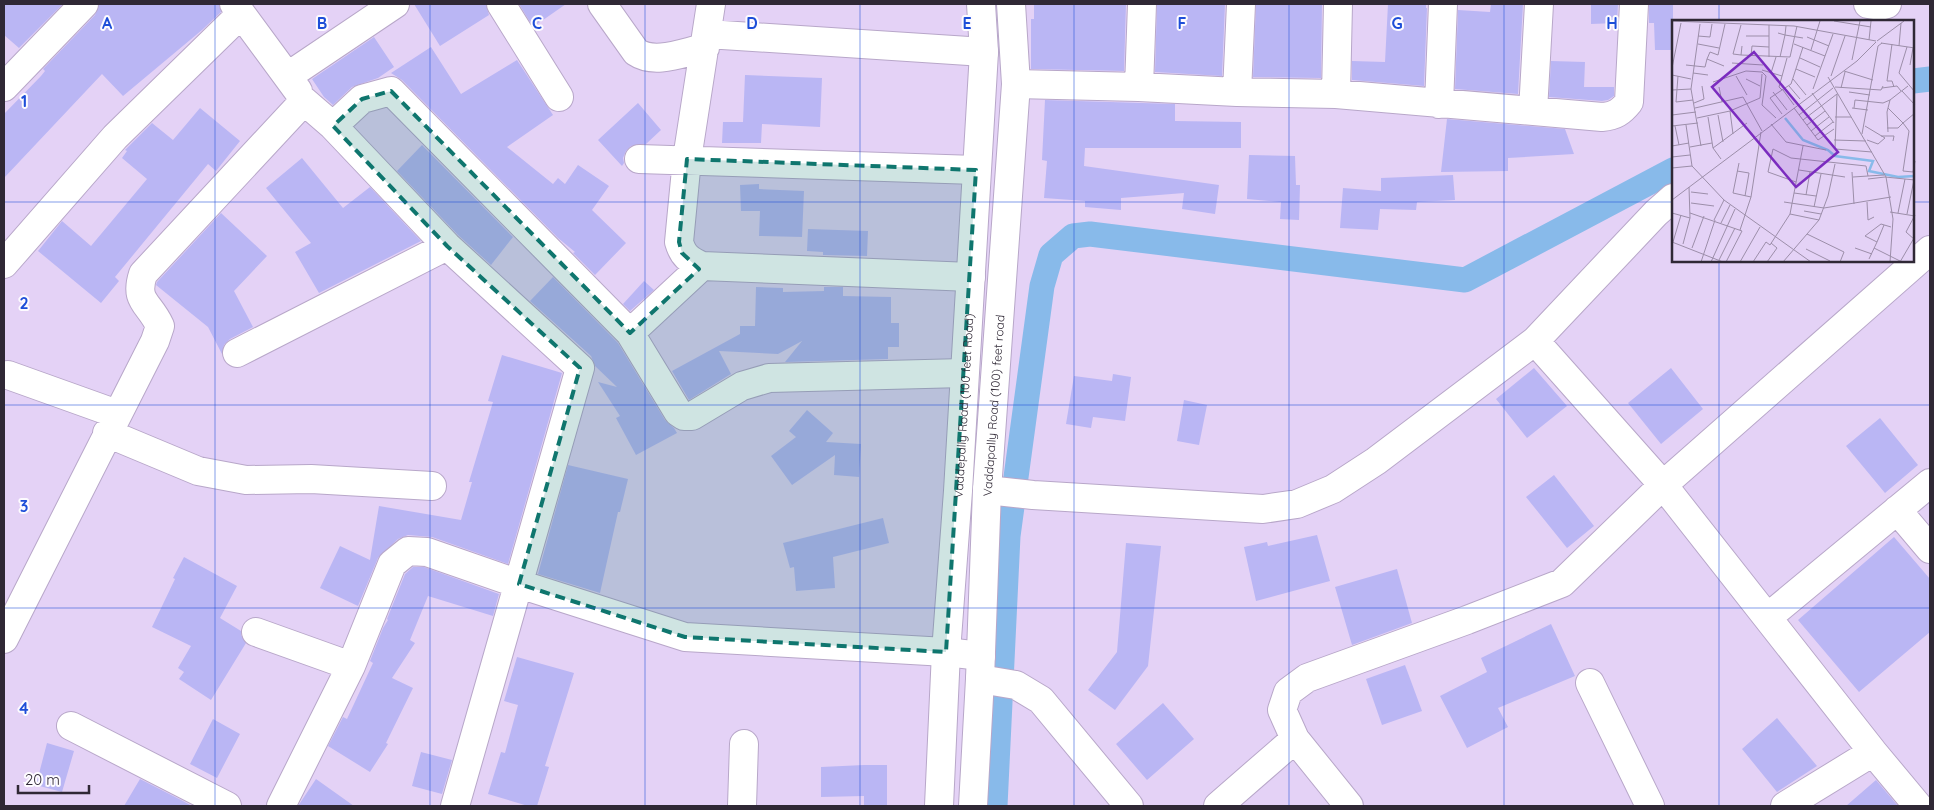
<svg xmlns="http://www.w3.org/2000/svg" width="1934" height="810" font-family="Quicksand,sans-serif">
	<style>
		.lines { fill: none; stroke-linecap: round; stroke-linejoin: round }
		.canal { stroke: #88baea; stroke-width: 25 }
		.building { fill: #bab6f4 }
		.minor-casing { stroke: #b8a7c9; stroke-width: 30 }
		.major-casing { stroke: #b8a7c9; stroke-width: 30 }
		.minor { stroke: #fff; stroke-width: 28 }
		.major { stroke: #fff; stroke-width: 28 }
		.marked { fill: #0f766e; fill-opacity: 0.2; stroke: #0f766e; stroke-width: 4; stroke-dasharray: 10 6; stroke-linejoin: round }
		.grid { fill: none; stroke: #1d4ed8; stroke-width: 1; stroke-opacity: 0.55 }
		.labels { text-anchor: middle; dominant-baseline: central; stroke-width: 4; stroke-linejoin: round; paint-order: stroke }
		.street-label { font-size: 12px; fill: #2f2835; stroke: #fdfbff }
		.inset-river { fill: none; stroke: #88baea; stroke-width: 2.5 }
		.inset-road { fill: none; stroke: #9c8ea9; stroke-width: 1 }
		.view { fill: #7b2cbf; fill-opacity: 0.15; stroke: #7b2cbf; stroke-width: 2.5 }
		.inset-edge { fill: none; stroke: #2f2835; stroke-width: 2.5 }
		.grid-label { font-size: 16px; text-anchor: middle; font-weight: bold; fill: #1d4ed8; stroke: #fdfbff; stroke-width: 4; stroke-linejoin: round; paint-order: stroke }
	</style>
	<rect width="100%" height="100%" fill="#e4d2f6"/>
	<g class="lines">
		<path class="canal" d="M1913,81L1930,79
			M995,806L1008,536L1042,286L1051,255L1073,236L1090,234L1465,280L1673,170"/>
	</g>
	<path class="building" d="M4,4H63L19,48L4,35Z
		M99,4H219L221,12L202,30L123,96L102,74L4,178V114L41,76L45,71L43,69L95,15Z
		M414,4H486L489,15L440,46Z
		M519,4H566L533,27Z
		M1034,4H1126L1124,71L1031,69V19H1034Z
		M1157,4H1225L1222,76L1155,72Z
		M1256,4H1322L1321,78L1253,77Z
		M1388,4H1426V8H1427L1424,86L1352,80V61L1385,62Z
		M1491,4H1523L1518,94L1455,89L1458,10L1490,12Z
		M1591,4H1618L1617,23L1591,24Z
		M1649,4H1673V50H1655L1654,23H1649Z
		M374,37L394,67L378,78L352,87L333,105L324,97L312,79Z
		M431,47L461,94L517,60L553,115L507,147L553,184L558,178L565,184L578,165L609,186L592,210L626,243L595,275L573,253L575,252L558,238L402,80L391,73Z
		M1551,61L1585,62L1584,87H1614V96L1608,100L1602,101L1549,97Z
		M745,75L822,78L820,127L762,124L761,143H722L723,122H743Z
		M1045,100L1175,104V121L1241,122V148H1085L1084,166L1219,185L1215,214L1182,209L1184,193L1121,198V210L1085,207V201L1044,198L1047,161L1042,160Z
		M638,103L661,130L646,144L631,146L626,151L623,158L624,163L622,166L598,140Z
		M200,108L240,141L216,171L208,164L115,277L119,281L101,303L38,251L62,221L91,246L147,179L122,158L127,151L125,150L152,123L173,140Z
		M1447,119L1565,129L1574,154L1508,158V171L1441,172Z
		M422,145L513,237L491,265L458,235L397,171Z
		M1249,155L1295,156L1296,185H1300L1299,220L1280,219L1281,202L1247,199Z
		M302,158L343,208L370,187L421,241L319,293L295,252L311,243L266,188Z
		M1453,175L1455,200L1417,202L1416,210L1380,209L1378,230L1340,228L1343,188L1381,191V178Z
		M759,184V189L804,191L802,237L759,236L760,211H741L740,185Z
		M221,213L267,256L234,291L253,327L230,339L224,345L222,354L208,327L156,285L157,282Z
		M808,229L868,231L867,256L823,255V252L807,251Z
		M553,277L618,343L665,420L674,428L677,433L636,455L616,418L620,416L598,382L617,387L595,366L591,356L530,301Z
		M644,281L654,290L630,311L623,304Z
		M756,287L783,288V292L824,291V287H843V296L891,297V323H899V347H888V359L787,362H785L802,341L778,354L719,351L731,374L689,400L672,371L740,334V326H755Z
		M502,355L562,373L508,564L432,537L408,535L398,539L378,558L358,606L320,588L340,546L370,560L379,506L461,520L472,482H469L493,402L488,401Z
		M1534,368L1567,406L1527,438L1496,399Z
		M1671,368L1703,409L1661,444L1628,403Z
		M1113,374L1131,377L1125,421L1093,417L1091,428L1066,424L1074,376L1112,381Z
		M1184,400L1207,405L1199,445L1177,441Z
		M807,410L833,433L826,442L861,444L859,477L834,475L835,455L792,485L771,456L796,437L789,431Z
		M1880,418L1918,465L1885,493L1846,446Z
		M568,465L628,479L620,512H618L600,593L538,574Z
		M1554,475L1594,526L1567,548L1526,497Z
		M883,518L889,543L833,557L835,588L796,591L794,567L790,568L783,543Z
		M1317,535L1330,581L1256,601L1244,547L1267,542L1268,546Z
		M1894,537L1930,579V632L1859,692L1798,620Z
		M1126,543L1161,546L1148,666L1115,710L1088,690L1117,652Z
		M184,557L237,586L220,618L241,631V635L246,643L211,700L179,679L184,672L178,668L191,646L152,627L175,579L173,578Z
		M413,567H424L499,594L493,616L428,596L410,640L415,643L392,678L413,688L386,743L388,744L370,772L328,746L343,717L347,719L373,663L370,661L383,628L388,620L387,619L405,574Z
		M1397,569L1412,623L1352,645L1335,587Z
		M1551,624L1575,676L1498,708L1508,727L1467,748L1440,696L1487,672L1481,658Z
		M517,657L574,673L545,766L549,767L537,806H528L488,794L501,752L505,753L518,705L504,701Z
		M1405,665L1422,711L1382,725L1366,679Z
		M1163,703L1194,739L1147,780L1116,744Z
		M1777,718L1817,766L1777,792L1742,749Z
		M213,719L240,734L217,778L190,764Z
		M47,743L74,751L62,792L36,785Z
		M421,752L452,760L442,794L412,786Z
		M864,765H887V806H864V796L821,797V767Z
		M140,779L183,801L192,806H124Z
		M316,779L354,806H298Z
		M1876,780L1898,806H1846Z"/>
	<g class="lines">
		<defs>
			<path id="minor" d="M234,4L298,91
				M501,4L559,97
				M602,4L636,52C655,65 684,52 705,48
				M711,4L687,159L679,242C683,256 689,260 702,266L971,277
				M1868,4L1880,6L1887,4
				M707,34L984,52
				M288,76L395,4
				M1016,84L1139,87L1237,92L1336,94L1602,117C1615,116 1621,112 1629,102L1634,4
				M4,87L84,4
				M1139,87L1142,4
				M1237,92L1241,4
				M1336,94L1338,4
				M1439,104L1443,4
				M1533,111L1539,4
				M333,126L362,99L391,91L630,333L678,412L684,416H692L742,386L769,378L964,373
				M639,159L976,170
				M4,264L115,137L241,14
				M630,333L702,266
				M1535,341L1663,485L1873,752L1918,806
				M237,353L447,246
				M8,375L117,414
				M107,433L198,471L246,480L311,479L432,486
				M987,490L1033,495L1263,509L1297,504L1333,489L1376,461L1535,341L1656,213L1673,198
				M1897,510L1930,549
				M1768,617L1930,483
				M256,632L351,666
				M4,639L155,341L160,326C149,302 134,302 143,274L304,101L333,126L447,246L580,368L455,806
				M980,679L1016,685L1041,700L1129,806
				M1590,683L1650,806
				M71,726L227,806
				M281,806L351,666L392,564L408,551L427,552L519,584L685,637L946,652L981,656
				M742,806L744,744
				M1218,806L1295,739
				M1349,806L1295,739L1282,710L1288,692L1307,678L1467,620L1562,583L1663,485L1930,250
				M1785,806L1873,752"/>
			<g id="major">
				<path id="s1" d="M939,806L946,652L958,491L984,52L981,4"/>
				<path id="s2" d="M973,806L980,679L987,490L1016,84L1011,4"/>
			</g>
		</defs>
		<use href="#minor" class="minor-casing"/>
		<use href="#major" class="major-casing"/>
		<use href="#minor" class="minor"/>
		<use href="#major" class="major"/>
	</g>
	<path class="marked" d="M391,91L630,333L699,269L682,253L679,242L687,159L976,170L946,652L685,637L519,584L580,368L447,246L333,126L362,99Z"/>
	<path class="grid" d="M215,4V806M430,4V806M645,4V806M860,4V806M1074,4V806M1289,4V806M1504,4V806M1719,4V21M4,202H1673M1913,202H1930M1719,261V806M4,405H1930M4,608H1930"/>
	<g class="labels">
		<g class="street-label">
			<text stroke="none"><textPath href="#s1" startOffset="401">Vaddepally Road (100 feet Road)</textPath></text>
			<text stroke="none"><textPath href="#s2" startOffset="401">Vaddapally Road (100) feet road</textPath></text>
		</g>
	</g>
	<g transform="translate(1672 20)">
		<rect width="242" height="242" fill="#e4d2f6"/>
		<path class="inset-river" d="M113,98L131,120L156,130L163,136L201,141L197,151L226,157L243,156"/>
		<path class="inset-road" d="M0,1L122,6L204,21M162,1L199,7M28,4L19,69L29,126M69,5L61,34L69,35M114,6L113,15L131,18M106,13L113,15L108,37M26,16L38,17L40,4M74,16H97M135,17L157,26M197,20L199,1M205,21L232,1M209,23L243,28M26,24L47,28M122,24L153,36M220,24L215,61H220L222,67M70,26L69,35L118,37L125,6M227,26L229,3M235,27L227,53L243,72M139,30L148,1M79,36L80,26L97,27M97,37V5M128,38L148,47M35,39L38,32L46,35L53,4M180,40L188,1M60,43L91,45M14,45L33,47L35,39L52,46M238,45L241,28M0,48L9,3M124,49L143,57M90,50L110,56M172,51L201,60M21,53L36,55M99,53L104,37M0,55L19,59M6,56L4,82L21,80M64,56L75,75M159,56L173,16M156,57L214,157L221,199L218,242M74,59L88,66M121,59L134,75M41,62L74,51L90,52L94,56L90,85L104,98M117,66L128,79M47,67L50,82M163,67L209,70L211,66M169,68L173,52M210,68L225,66L229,71M141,69L161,14M0,70L19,69M110,70L107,67L115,38M111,70L122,85M230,71L243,85M101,72L115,90M177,72L198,75M140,73L162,103M165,74L163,129L200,132M22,83L32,79L30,66M23,88L71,77L90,111M122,88L146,120L162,109M180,88L196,90M182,88L183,80L211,83L218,80M216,88L231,103L243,93M58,91L61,114M110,94L98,78L119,64L131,27M0,95L24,92M46,95L51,122M127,95L161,68M36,97L41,128L49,139M163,97H179M25,98L58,91L88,78L90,54M131,100L165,74M99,104L114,122L154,130M14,105L20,146M135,105L153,91M0,106L26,103M3,106L7,125M193,106L213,118L206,124L195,120M215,108H226L231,103L237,111L231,151L241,152L243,141M139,111L157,97M216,112L215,92L218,80L236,66M190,114L206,26L210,23M143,116L161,102M209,116H222L221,121M162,120L194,121M0,126L17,123M18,127L40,123M41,128L75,103M0,137L18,135M67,143L61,173L79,177M0,148L20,146L52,180L139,242M127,150L173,157M65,151L77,153L73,176M180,152L182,184M181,157L196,156M196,159L213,157L243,160M124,162L96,152L101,129L119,138L194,146L196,156L212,155M19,172L36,174M122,173L144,176M134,175L138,152M0,180L185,41L204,22M112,182L152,188L219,177M195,182L196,200L202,197M19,183L42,186M142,187L149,154M132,191L149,194M218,192L243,196M0,193L18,198M18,193L70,211L54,242M226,193L233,159M118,194L147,200M235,194L242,160M243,195L234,212L243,220M42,200L52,180M49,203L58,185M68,210L79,177L89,112M135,214L172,232L168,242M0,222L51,242M1,222L9,195M205,222L212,205M11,224L18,198L17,167M20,228L32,196M183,228L200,234M202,228L230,242M134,229L158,241M197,239L205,222L193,216L209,204L219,207M47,240L63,208M29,242L43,200M39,242L63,189M68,242L88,207M81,242L94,222L98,225L118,194L131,126M95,242L105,228L99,223M111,242L147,200L156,176L163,144M228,242L242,218"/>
		<path class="view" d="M82,32L166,132L124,167L40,67Z"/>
		<rect width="242" height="242" class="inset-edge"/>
	</g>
	<g class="grid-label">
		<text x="107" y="29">A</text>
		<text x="322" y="29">B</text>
		<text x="537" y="29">C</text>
		<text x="752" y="29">D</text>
		<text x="967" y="29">E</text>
		<text x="1182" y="29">F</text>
		<text x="1397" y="29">G</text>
		<text x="1612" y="29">H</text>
		<text x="24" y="107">1</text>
		<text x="24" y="309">2</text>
		<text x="24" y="512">3</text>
		<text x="24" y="714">4</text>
	</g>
	<rect width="1934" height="810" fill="none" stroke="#2f2835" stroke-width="10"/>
	<path d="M18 785v8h71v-8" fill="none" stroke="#2f2835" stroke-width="2.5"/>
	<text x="25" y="785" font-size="15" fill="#2f2835" stroke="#fdfbff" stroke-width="4" paint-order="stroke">20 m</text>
</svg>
